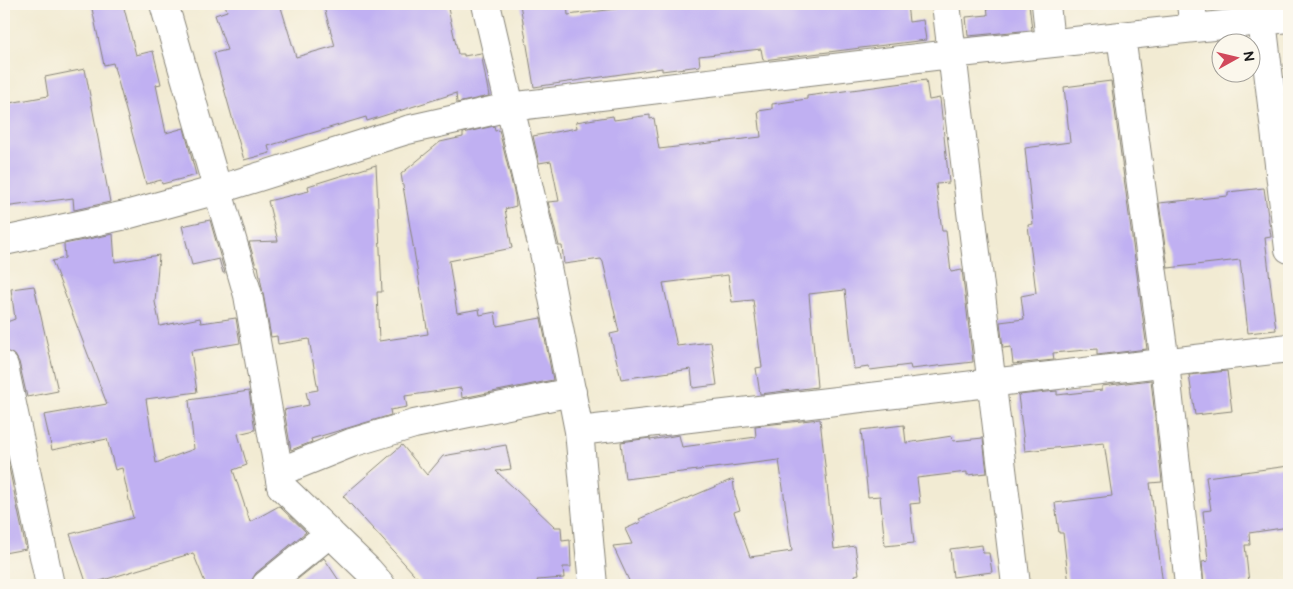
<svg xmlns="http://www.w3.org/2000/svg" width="1293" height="589" font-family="'Balsamiq Sans',sans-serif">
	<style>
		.building { fill: #c0b0f2 }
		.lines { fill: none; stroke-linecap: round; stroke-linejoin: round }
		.minor-casing { stroke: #878478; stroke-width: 30 }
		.minor { stroke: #fff; stroke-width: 28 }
	</style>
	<rect width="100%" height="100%" fill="#fbf7ec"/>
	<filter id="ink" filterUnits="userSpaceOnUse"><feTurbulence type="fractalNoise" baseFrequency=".02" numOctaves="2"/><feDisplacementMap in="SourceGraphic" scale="10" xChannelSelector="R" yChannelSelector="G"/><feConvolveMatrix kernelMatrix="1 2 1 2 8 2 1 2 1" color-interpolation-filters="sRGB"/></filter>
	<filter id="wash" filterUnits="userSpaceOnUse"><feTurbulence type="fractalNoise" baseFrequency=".0096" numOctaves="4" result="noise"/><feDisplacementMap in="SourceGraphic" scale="20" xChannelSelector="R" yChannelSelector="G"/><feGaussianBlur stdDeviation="1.12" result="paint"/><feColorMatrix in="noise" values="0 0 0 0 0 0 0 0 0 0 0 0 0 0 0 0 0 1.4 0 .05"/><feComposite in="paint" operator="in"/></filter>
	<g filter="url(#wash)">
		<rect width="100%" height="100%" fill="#f2ebd3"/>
		<g id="blocks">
			<path class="building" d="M91,4H123L136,55L153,51L161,84L156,85L166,133L184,128L196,175L162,184L161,180L146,184L113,63L104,65Z
				M225,4H280L296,57L335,46L323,4H447L458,54H464V56L481,53L489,96L457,103L456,93L367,121L366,117L268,146L270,153L244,160L214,53L227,50L215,15L227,11Z
				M520,4H567L568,15L654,4H907L909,22L923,20L926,40L763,60L761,49L699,56L700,66L662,71V68L534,87Z
				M987,4H1029L1032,30L968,36L966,17L988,15Z
				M85,69L110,202L74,210L73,198L4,207V104L48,96L45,77Z
				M926,80L929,100L940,98L949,183L936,184L942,231H946L951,272L962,270L973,362L911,369L910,365L870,370L869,367L854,369L845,290L809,294L817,387L760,394L756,368L762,367L753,300L732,302L728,275L663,283L677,346L711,342L717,385L693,388L691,369L621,379L610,334L619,332L603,262L601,259L564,264L562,246H559L548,202L559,201L551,161L539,163L533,136L577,128L576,122L613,116L614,120L650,115V119L654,118L659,149L761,137L758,111L772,109V104L807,99V96Z
				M1111,81L1147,349L1097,355V349L1053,353L1054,360L1013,364L1011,347L1003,348L1000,322L1024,319L1021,296L1036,293L1028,225L1033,224L1025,148L1070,142L1064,87Z
				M494,126L495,131L499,130L515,196L516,206L505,209L512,248L449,261L457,313L479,309L480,315L495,312L497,326L541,318L553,380L462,398L461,388L405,396L407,407L390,410L391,415L311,439L312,442L291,450L284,410L309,405L306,392L318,390L309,339L278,344L277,336L271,337L258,266H256L249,242L278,241L268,201L309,191L308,186L376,165L382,292H377L379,341L428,334L401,174L440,142L463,137V133Z
				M1264,188L1271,237L1265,238L1276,330L1248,333L1240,260L1168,268L1159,203L1228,196V192Z
				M210,220L225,273H223L219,259L192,265L182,226Z
				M113,234L115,262L159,255L155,302L160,326L200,318L201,323L236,318L240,343L191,351L197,392L146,399L156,463L194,449L189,400L249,391L255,430L238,434L247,465L233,470L250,522L279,506L306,532L256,573L249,585H206L193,553L87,585L70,534L133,518L122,468L115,470L107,439L52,450L44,415L107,404L52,261L65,258L64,244Z
				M34,286L58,391L27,397L19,362L15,355L4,351V323L15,319L11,289Z
				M1227,371L1232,411L1195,415L1189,375Z
				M1151,380L1162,482L1150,483L1163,585H1069L1063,533H1059L1055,503L1112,496L1104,443L1025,451L1018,395L1057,391V395L1102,390V386Z
				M820,419L834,549L855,546L859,574L855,575L857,585H631L613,546L632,544L625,529L641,522L639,519L733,479L735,496L740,510L734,512L750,557L792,551L779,460L625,479L621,442L650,438V440L679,435L682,447L756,437L755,426Z
				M904,425L906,443L952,436L953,441L983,438L987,473L967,475V472L917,478L920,503L910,504L914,543L885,546L880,496L868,497L861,430Z
				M402,445L427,475L443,456L506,445L511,469L496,471L555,527H561L562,541L570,540L571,567H563L564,578L537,580L539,585H424L343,496Z
				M4,453H6L26,549L4,553Z
				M1289,466V527L1249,533L1250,545H1245L1249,583L1204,585L1202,562L1208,561L1203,511L1211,510L1206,477Z
				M982,545L983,553H989L992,572L953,577L950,549Z
				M324,558L342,585H297L294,582Z"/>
		</g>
	</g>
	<g filter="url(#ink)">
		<use href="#blocks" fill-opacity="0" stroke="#878478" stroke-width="1"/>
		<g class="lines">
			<defs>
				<path id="minor" d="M164,4L248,295L281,486L368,570L381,585
					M486,4L545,257L579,431L593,585
					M946,4L1016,585
					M1046,4L1050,43
					M1191,4L1194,28
					M1262,20L1289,249
					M1121,36L1165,363L1189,585
					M4,241L126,215L217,190L407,130L509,107L951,54L1289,18
					M4,366L50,585
					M579,431L1289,348
					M279,472L351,443L414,424L572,392
					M266,585L330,533"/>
			</defs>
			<use href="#minor" class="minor-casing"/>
			<use href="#minor" class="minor"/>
		</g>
	</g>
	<rect width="1293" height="589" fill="none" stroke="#fbf7ec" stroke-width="20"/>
	<g transform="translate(1236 58) rotate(82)"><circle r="24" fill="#fbf7ec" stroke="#a29f99"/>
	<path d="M0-4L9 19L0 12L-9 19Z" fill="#d1495b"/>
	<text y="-8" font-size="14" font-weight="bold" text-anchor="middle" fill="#1c1c1c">N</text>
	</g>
</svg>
